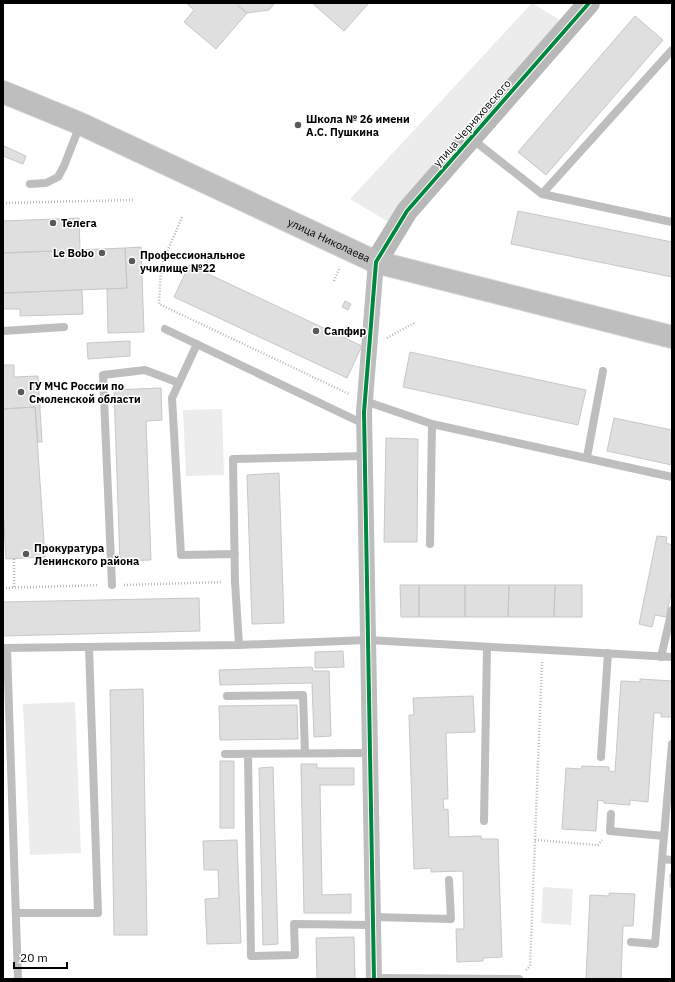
<svg xmlns="http://www.w3.org/2000/svg" width="675" height="982" font-family="'IBM Plex Sans',sans-serif">
	<style>
		.green { fill: #ececec }
		.building { fill: #dfdfdf; stroke: #c7c7c7 }
		.lines { fill: none; stroke-linecap: round; stroke-linejoin: round }
		.primary-casing { stroke: #dbdbdb; stroke-width: 24 }
		.path { stroke: #b9b9b9; stroke-width: 2.5; stroke-dasharray: 1 2; stroke-linecap: butt }
		.lane { stroke: #bebebe; stroke-width: 8 }
		.street { stroke: #bebebe; stroke-width: 16 }
		.secondary { stroke: #b8b8b8; stroke-width: 22 }
		.primary { stroke: #bebebe; stroke-width: 22 }
		.cycleway-casing { stroke: #fff; stroke-width: 6 }
		.cycleway { stroke: #00873e; stroke-width: 4 }
		.poi-dot { fill: #595959; stroke: #fff; stroke-width: 1.5 }
		.labels { text-anchor: middle; dominant-baseline: central; stroke-width: 3; stroke-linejoin: round; paint-order: stroke }
		.poi-label { font-size: 11px; font-weight: bold; fill: #000; stroke: #fff; text-anchor: start }
		.street-label { font-size: 11px; fill: #000; stroke: #fff }
	</style>
	<rect width="100%" height="100%" fill="#fff"/>
	<path class="green" d="M532,3L560,20L390,223L350,199Z
		M222,409L224,475L186,476L183,410Z
		M75,702L81,853L30,855L23,704Z
		M543,887L573,889L571,925L541,923Z"/>
	<path class="building" d="M186,3H235L247,13L216,49L184,22L194,10Z
		M240,3H275L269,10L247,13L238,6Z
		M312,3H367L368,4L344,31Z
		M635,16L663,40L546,175L518,152Z
		M4,146L26,156L23,164L3,156Z
		M518,211L672,242V277L511,244Z
		M79,218L80,250L3,253V221Z
		M141,247L144,332L108,333L107,289L127,288L125,248Z
		M125,248L127,288L3,293V253Z
		M189,265L362,346L347,378L174,297Z
		M82,290L83,314L20,316V309H3V293Z
		M345,301L351,304L348,310L342,307Z
		M130,341V356L88,359L87,343Z
		M410,352L586,390L578,425L403,387Z
		M3,365H14V377L38,376L42,442H38L35,407L3,409Z
		M161,388L162,420L146,421L151,560L120,561L114,390Z
		M35,407L45,557L6,559L3,510V409Z
		M614,418L672,430V465L607,451Z
		M386,438L418,439L417,542H384Z
		M279,473L284,623L252,624L247,475Z
		M657,536L667,537L666,543L672,545V589L666,617L655,615L652,627L639,624Z
		M400,585H419V617H401Z
		M419,585H465V617H419Z
		M465,585H509L508,617H465Z
		M509,585H555L554,617H508Z
		M555,585H582V617H554Z
		M199,598L200,631L3,636V602Z
		M343,651L344,667L315,668V652Z
		M312,667L313,671H329L331,736L314,737L312,683L220,685L219,670Z
		M640,679L672,681V717H661V713H654L648,802L630,800V805L604,803V801L598,800L596,831L562,829L566,768L581,769L582,766L609,767V771L615,772L621,681L640,682Z
		M143,689L147,935H114L110,690Z
		M473,696L475,732L446,733L448,799H443L444,810L448,809L449,837L481,836V839H498L502,957L483,958V961L457,962L456,929H464L463,871L431,872V868L414,869L409,715H414L413,698Z
		M297,705L298,739L220,740L219,706Z
		M220,761H234V828H220Z
		M301,764H317V768H354V785H320L322,895L351,894V913H304Z
		M273,767L278,944L263,945L259,768Z
		M237,840L241,943L207,944L205,899L219,898L218,870H204L203,841Z
		M670,874H672V887H670Z
		M609,893L635,894L633,926H623L621,979H586L590,895L609,896Z
		M354,937L355,979H317L316,938Z"/>
	<g class="lines">
		<defs>
			<g id="primary">
				<path id="s1" d="M3,92L81,124L376,262L672,337"/>
			</g>
		</defs>
		<use href="#primary" class="primary-casing"/>
		<path class="path" d="M3,203L133,200
			M182,217L161,266L159,304L349,394
			M334,281L340,267
			M387,338L416,322
			M14,559V587
			M124,585L223,582
			M3,588L99,585
			M535,840L598,845L602,840
			M526,970L530,966L542,662"/>
		<path class="lane" d="M472,139L542,194L672,222
			M30,184L46,183L58,177L64,166L80,125
			M542,194L672,50
			M165,329L364,424
			M3,331L64,327
			M197,344L172,398L181,555L235,554
			M365,401L432,424L672,477
			M587,457L603,371
			M430,544L432,424
			M112,585L103,375L145,370L179,383
			M239,645L235,582L233,459L364,456
			M3,648L239,645L368,640L672,657
			M7,648L18,979
			M661,657L672,610
			M227,696L303,695L305,753
			M225,754L370,753
			M248,754L251,956L295,955L294,924L373,925
			M601,757L608,653
			M611,814L610,831L664,836
			M484,821L487,647
			M662,859L672,744
			M16,913H98L89,647
			M373,917L451,919L449,880
			M631,942L655,944L662,859L672,860
			M374,978L519,979"/>
		<path class="street" d="M374,979L364,412L376,262"/>
		<path class="secondary" d="M376,262L407,211L589,3"/>
		<use href="#primary" class="primary"/>
		<defs>
			<path id="cycleway" d="M374,979L364,412L376,262L407,211L589,3"/>
		</defs>
		<use href="#cycleway" class="cycleway-casing"/>
		<use href="#cycleway" class="cycleway"/>
	</g>
	<g class="poi-dot">
		<circle cx="298" cy="125" r="4"/>
		<circle cx="53" cy="223" r="4"/>
		<circle cx="102" cy="253" r="4"/>
		<circle cx="132" cy="261" r="4"/>
		<circle cx="316" cy="331" r="4"/>
		<circle cx="21" cy="392" r="4"/>
		<circle cx="26" cy="554" r="4"/>
	</g>
	<g class="labels">
		<g class="poi-label">
			<text x="306" y="119">Школа № 26 имени<tspan x="306" dy="13">А.С. Пушкина</tspan></text>
			<text x="61" y="223">Телега</text>
			<text x="94" y="253" text-anchor="end">Le Bobo</text>
			<text x="140" y="255">Профессиональное<tspan x="140" dy="13">училище №22</tspan></text>
			<text x="324" y="331">Сапфир</text>
			<text x="29" y="386">ГУ МЧС России по<tspan x="29" dy="13">Смоленской области</tspan></text>
			<text x="34" y="548">Прокуратура<tspan x="34" dy="13">Ленинского района</tspan></text>
		</g>
		<g class="street-label">
			<text transform="translate(472 123) rotate(-49)">улица Черняховского</text>
			<text stroke="none"><textPath href="#s1" startOffset="358">улица Николаева</textPath></text>
		</g>
	</g>
	<rect width="675" height="982" fill="none" stroke="#000000" stroke-width="8"/>
	<path d="M14 962v6h53v-6" fill="none" stroke="#000000" stroke-width="2"/>
	<text x="20" y="962" font-size="12" fill="#000000" stroke="#ffffff" stroke-width="3" paint-order="stroke">20 m</text>
</svg>
